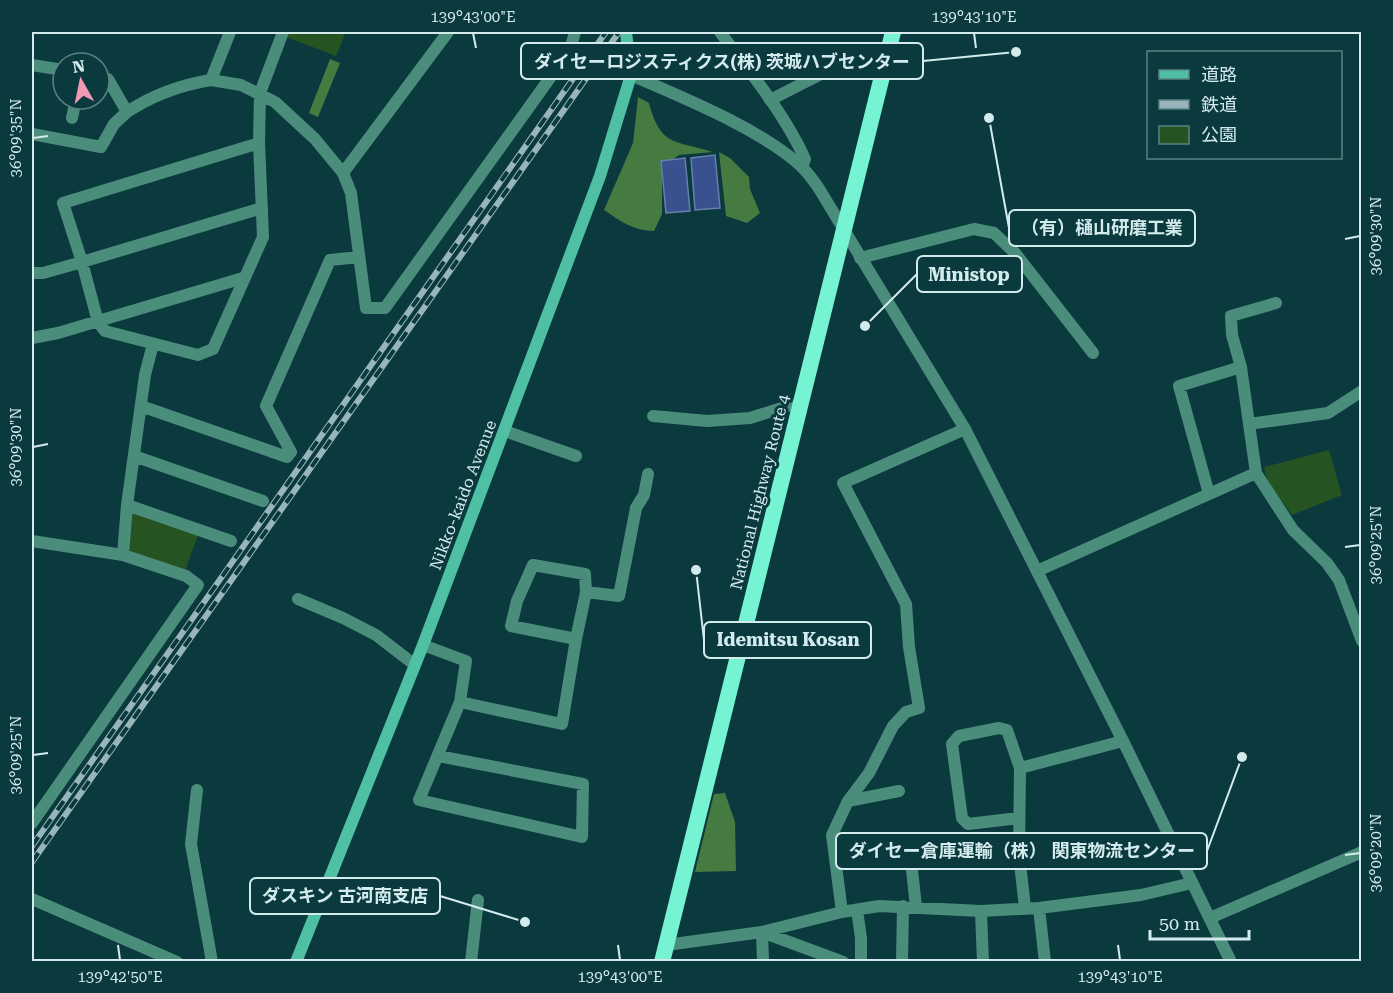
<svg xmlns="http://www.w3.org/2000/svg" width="1393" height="993" font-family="'Roboto Serif','Noto Sans JP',serif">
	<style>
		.green { fill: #255322 }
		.forest { fill: #457a41 }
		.water { fill: #3a518f; stroke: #687fab; stroke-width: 1.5 }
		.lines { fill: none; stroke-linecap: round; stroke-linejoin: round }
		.minor { stroke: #4b8d7b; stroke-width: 12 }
		.tertiary { stroke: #4b8d7b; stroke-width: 12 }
		.secondary { stroke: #4fc0a3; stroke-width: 12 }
		.trunk { stroke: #76f3d2; stroke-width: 16 }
		.rail-casing { stroke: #98b6b9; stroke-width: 6 }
		.rail { stroke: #0b3a3e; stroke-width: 4; stroke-dasharray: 11; stroke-linecap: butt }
		.ticks { fill: none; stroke: #d4ebed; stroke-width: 2 }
		.labels { text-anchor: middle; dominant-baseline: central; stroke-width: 6; stroke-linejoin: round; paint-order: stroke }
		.street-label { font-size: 16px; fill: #d4ebed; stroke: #0b3a3e }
		.leader { fill: none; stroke: #d4ebed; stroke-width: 2 }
		.callout-dot { fill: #d4ebed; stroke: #0b3a3e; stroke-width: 2 }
		.callout { fill: #0b3a3e; stroke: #d4ebed; stroke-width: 2 }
		.callout-label { font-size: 18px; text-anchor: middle; font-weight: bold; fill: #d4ebed }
		.neatline { fill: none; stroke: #d4ebed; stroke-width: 2 }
		.ticks-label { font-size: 15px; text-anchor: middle; fill: #d4ebed }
	</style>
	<rect width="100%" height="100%" fill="#0b3a3e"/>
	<path class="green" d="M288,32H346L336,56L286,37Z
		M1329,450L1342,495L1292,515L1268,482L1264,467Z
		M130,509L198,535L185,571L126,554Z"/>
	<path class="forest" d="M330,59L340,63L318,117L309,113Z
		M638,97L649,103C661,147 674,140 713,152L679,155L662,167V214L654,231C634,231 620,221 604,210L633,143Z
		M719,152L730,158L749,177L750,189L760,213L747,223L726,216Z
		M725,793L735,822L736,871L695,872L714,794Z"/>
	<path class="water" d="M715,155L720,208L695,210L691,158Z
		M685,158L690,211L666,213L661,161Z"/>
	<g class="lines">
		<path class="minor" d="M720,32C750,72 784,113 805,159L802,167
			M32,65L63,70
			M99,77L108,79L127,112C153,95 180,85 211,80L230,32
			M211,80L241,85L275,102L315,139L343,173L351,193L366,308H385L570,50L575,32
			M770,100L823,73
			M72,118L76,99
			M32,134L101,147L114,124L127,112
			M259,143L63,203L82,262L98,322L105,331L198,355L213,349L263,237L259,143L260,93L283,32
			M343,173L448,32
			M860,258L974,229L994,233L1015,253L1093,353
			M32,273H43L82,262L262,208
			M32,338L58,333L243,278
			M1362,391L1328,413L1249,424L1256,473L1293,530L1327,563L1339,580L1362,641
			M141,406L287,457L291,452L266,406L330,260L359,257
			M653,416L707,421L750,418L801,402
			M1249,424L1241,367L1232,335L1231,316L1276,303
			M505,431L576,456
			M134,456L263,501
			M1209,494L1179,386L1241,367
			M127,505L231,541
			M32,541L123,555L186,576L198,585L32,823
			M123,555L127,505L145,375L153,344
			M1037,571L1256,473
			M298,599L343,618L376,635L415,665
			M576,639L511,626L517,601L533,565L585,574L586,592
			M423,645L466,661L460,702L562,724L576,639L586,592L619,596L636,508L644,495L648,474
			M438,756L583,784L582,837L419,800L460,702
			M1020,768L1123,741
			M197,790L191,844L212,962
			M848,801L899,791
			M1019,818L968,824L962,818L952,744L959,736L999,728L1007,730L1020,768L1019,854L1025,908
			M909,842L916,907
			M1039,908L1045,962
			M857,910L861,938V962
			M981,911L983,962
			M842,912L832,835L848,801L869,773L893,726L906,712L919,708L909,647L906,604L843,483L965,429
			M1210,918L1362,852
			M666,945L762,932L842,912L879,906L981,911L1039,908L1141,895L1192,883
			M471,962L478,900
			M763,962L762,932L843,962
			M902,962L903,906"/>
		<path class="tertiary" d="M631,75C683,98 759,128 801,166C807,172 813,180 818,187L965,429L1123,741L1231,962
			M32,899L177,962"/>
		<path class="secondary" d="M296,962L423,645L600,176L631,75L626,32"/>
		<path class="trunk" d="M662,962L893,32"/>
		<defs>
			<path id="rail" d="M32,846L606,32
				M32,862L619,32"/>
		</defs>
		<use href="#rail" class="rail-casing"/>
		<use href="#rail" class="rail"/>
	</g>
	<path class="ticks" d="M473,33L476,48M974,33L976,48M33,138L48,136M1345,239L1360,236M33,447L48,444M1345,547L1360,545M33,755L48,753M1345,855L1360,853M118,945L120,960M618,945L620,960M1118,945L1120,960"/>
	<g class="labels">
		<g class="street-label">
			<text transform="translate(760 492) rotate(-76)">National Highway Route 4</text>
			<text transform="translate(463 495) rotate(-69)">Nikko-kaido Avenue</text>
		</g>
	</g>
	<path class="leader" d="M1016 52L923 61M989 118L1009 228M865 326L917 274M696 570L704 640M1242 757L1207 851M525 922L440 896"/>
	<g class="callout-dot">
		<circle cx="1016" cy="52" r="6"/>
		<circle cx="989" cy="118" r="6"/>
		<circle cx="865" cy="326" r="6"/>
		<circle cx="696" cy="570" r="6"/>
		<circle cx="1242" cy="757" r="6"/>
		<circle cx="525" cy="922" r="6"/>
	</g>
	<g class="callout">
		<rect x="521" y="43" width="402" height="36" rx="6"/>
		<rect x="1009" y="210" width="186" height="36" rx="6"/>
		<rect x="917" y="256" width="105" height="36" rx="6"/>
		<rect x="704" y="622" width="167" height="36" rx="6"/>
		<rect x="836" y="833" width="371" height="36" rx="6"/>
		<rect x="250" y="878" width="190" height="36" rx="6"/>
	</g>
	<g class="callout-label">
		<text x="722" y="68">ダイセーロジスティクス(株) 茨城ハブセンター</text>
		<text x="1102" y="234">（有）樋山研磨工業</text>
		<text x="969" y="281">Ministop</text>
		<text x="788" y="646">Idemitsu Kosan</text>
		<text x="1022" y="857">ダイセー倉庫運輸（株） 関東物流センター</text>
		<text x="345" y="902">ダスキン 古河南支店</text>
	</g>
	<rect width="1393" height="993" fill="none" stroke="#0b3a3e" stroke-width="66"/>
	<rect x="1147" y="51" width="195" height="108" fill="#0b3a3e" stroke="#5b8184" stroke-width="1.5"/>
	<rect x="1159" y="70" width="30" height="9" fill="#4fc0a3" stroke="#5b8184" stroke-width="1.5"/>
	<text x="1201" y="81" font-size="18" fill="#d4ebed">道路</text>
	<rect x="1159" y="100" width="30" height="9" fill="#98b6b9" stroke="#5b8184" stroke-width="1.5"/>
	<text x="1201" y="111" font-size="18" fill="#d4ebed">鉄道</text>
	<rect x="1159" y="126" width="30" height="18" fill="#255322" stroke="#5b8184" stroke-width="1.5"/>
	<text x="1201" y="141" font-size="18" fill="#d4ebed">公園</text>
	<g transform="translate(81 81) rotate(351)"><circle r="28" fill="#0b3a3e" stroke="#5b8184" stroke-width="1.5"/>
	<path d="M0-4.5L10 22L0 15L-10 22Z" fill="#f09ab4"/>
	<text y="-9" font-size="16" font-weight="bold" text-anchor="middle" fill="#d4ebed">N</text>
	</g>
	<path d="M1150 930v9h99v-9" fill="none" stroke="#d4ebed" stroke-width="3"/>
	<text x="1159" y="930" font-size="18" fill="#d4ebed" stroke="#0b3a3e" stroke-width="4.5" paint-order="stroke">50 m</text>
	<rect x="33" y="33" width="1327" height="927" class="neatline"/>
	<g class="ticks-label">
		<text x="473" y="22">139°43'00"E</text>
		<text x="974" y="22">139°43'10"E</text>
		<text transform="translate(16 138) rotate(-90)" y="5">36°09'35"N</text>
		<text transform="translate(1376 236) rotate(-90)" y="5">36°09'30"N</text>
		<text transform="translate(16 447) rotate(-90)" y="5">36°09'30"N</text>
		<text transform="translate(1376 545) rotate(-90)" y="5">36°09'25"N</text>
		<text transform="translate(16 755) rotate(-90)" y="5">36°09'25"N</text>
		<text transform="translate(1376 853) rotate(-90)" y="5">36°09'20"N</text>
		<text x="120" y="982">139°42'50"E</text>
		<text x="620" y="982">139°43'00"E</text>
		<text x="1120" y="982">139°43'10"E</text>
	</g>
</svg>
